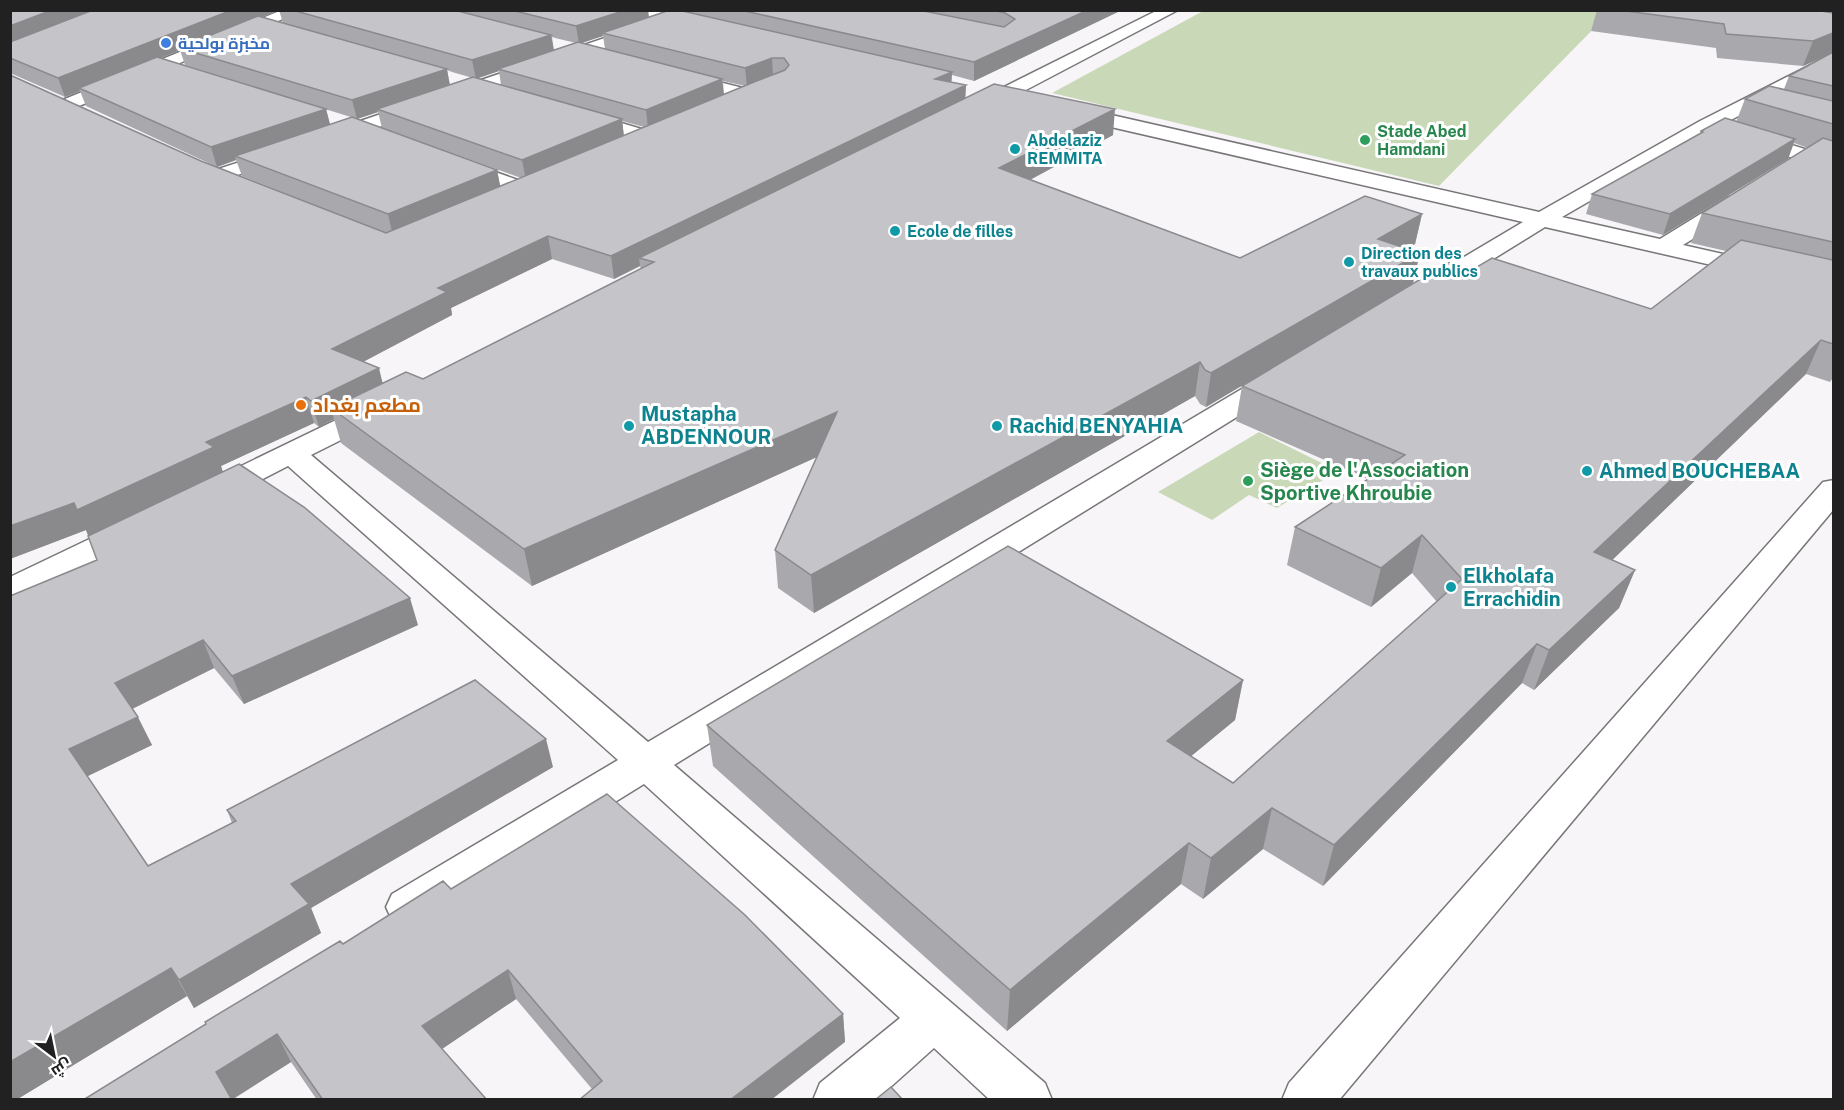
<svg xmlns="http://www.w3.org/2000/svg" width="1844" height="1110" font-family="'Public Sans',Cairo,sans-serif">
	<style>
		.green { fill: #c9d9b8 }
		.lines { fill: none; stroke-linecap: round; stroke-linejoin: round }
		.street-casing { stroke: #787678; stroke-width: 3 }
		.street { fill: #fff; fill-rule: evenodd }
		.wall { fill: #a9a9ad; fill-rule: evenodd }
		.shaded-wall { fill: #8a8a8d }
		.building { fill: #c5c5c9; stroke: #8a8a8d; stroke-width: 1.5 }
		.shop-dot { fill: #3f7fe0; stroke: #fff; stroke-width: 2 }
		.leisure-dot { fill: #2e9e5b; stroke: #fff; stroke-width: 2 }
		.culture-dot { fill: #0f9aa8; stroke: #fff; stroke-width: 2 }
		.food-dot { fill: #e8710a; stroke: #fff; stroke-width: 2 }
		.labels { text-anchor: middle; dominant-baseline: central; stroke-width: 6; stroke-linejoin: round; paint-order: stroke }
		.far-shop-label { font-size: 16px; font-weight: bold; fill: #366cbe; stroke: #fff; text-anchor: start }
		.far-leisure-label { font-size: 16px; font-weight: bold; fill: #27864d; stroke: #fff; text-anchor: start }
		.far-culture-label { font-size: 16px; font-weight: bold; fill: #0d838f; stroke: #fff; text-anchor: start }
		.food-label { font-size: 20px; font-weight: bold; fill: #c56008; stroke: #fff; text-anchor: start }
		.culture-label { font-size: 20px; font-weight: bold; fill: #0d838f; stroke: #fff; text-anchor: start }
		.leisure-label { font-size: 20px; font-weight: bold; fill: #27864d; stroke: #fff; text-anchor: start }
	</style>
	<rect width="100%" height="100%" fill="#f7f5f8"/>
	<path class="green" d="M1203,11H1611L1439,186L1052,93Z
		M1259,432L1338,471L1277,508L1249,495L1212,520L1158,492Z"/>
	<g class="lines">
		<defs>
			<path id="street" d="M282,10H304L72,109H60L57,105L60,101Z
				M626,10H656L706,22L708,25L700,30L628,13Z
				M1158,10H1178L984,112H970L968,108L970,104Z
				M646,24L652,26L654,29L652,32L336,142H322L319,138L322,134Z
				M1834,53V65L1714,129L1562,217L1660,239L1728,197L1736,196L1744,197L1747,202L1744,207L1683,245L1834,279V293L1545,227L1435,295L1426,297L1417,295L1414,290L1417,285L1523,222L1072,118L1065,116L1063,112L1065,108L1072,106L1539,212L1700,121Z
				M679,72L755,91L758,95L755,99L749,100L673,81L670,77L673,73Z
				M581,111L655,133L658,137L655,141L648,143L574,121L572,117L574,113Z
				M1749,132L1834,158V171L1742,142L1739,138L1742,134Z
				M280,149L287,151L290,155L287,159L216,182L209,180L206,176L209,172Z
				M456,158L532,185L536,189L532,193L525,195L449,168L446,164L449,160Z
				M1277,372L1287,374L1291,380L1287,386L674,765L1045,1083L1052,1100H990L934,1048L876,1100H813L820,1083L900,1018L644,784L424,920L408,925L392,920L386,907L392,894L618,760L288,466L224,499L213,501L202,499L198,492L202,485L367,405L377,403L387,405L391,411L387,417L311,455L648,742L1267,374Z
				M1834,480V509L1339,1100H1282L1289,1083L1823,482Z
				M134,520L145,523L150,530L145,537L22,598L10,600V577L123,523Z"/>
		</defs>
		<use href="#street" class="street-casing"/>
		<use href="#street" class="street"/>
	</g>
	<path class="wall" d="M10,10H279L263,17L283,23L279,10H648L649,18L669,11L667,10H1122L974,81L952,75L951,82L966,85L965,98L1113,135L1030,180L1240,258L1422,214L1415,244L1407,249L1413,284L1472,270L1651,309L1726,251L1691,243L1702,213L1808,148L1794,143L1788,159L1663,235L1586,214L1592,194L1700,133L1701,131L1736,122L1745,99L1784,89L1789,76L1832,53L1803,66L1717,58L1716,48L1591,31L1597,10H1833V378L1830,382L1806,374L1612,560L1635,570L1619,608L1534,690L1522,683L1323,886L1263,849L1203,899L1181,884L1007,1031L713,766L707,725L1243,680L1235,720L1191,756L1233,783L1437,602L1412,573L1371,607L1287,565L1295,527L1368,479L1236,421L1242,386L1263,373L1206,407L1200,404L1195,396L814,613L778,588L775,550L817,457L532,586L341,443L334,419L319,427L314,423L221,466L223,472L418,625L244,704L214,668L132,709L152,745L87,776L148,866L232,823L227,810L553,767L311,908L321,933L194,1008L187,996L16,1100L97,560L86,530L10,559V75L201,161L335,213L242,176L236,160L217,167L86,106L80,91L65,97L10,73ZM603,36L605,49L581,43L592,39ZM552,37L555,38L576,43L554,50ZM180,50L185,65L357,119L378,112L382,128L521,178L500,186L497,170L330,125L326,109L161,58ZM447,70L452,72L473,78L450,85ZM499,71L501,85L477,78ZM723,81L741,85L745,86L724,95ZM622,121L644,127L624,136ZM552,259L614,279L640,266L641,269L423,379L383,383L363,362L452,315L451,308Z
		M451,889L843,1014L845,1042L592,1089L516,999L442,1049L487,1100H317L291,1062L232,1100H83L343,944Z"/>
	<path class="shaded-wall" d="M52,10H102L10,46V26Z
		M232,10H279L184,49L179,48L180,50L83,90L79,88L80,91L65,97L58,78Z
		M626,10H648L649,20L602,33L603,36L579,44L576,26Z
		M1088,10H1122L974,81V62Z
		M1833,33V53L1803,66L1813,41Z
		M551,35L554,52L498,69L499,71L476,79L472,60Z
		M772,58L773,76L747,87L745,68Z
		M447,69L450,87L377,109L378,112L357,119L352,100Z
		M952,72L951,90L935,79Z
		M722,79L724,97L648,129L646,110Z
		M966,85L965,104L639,258L640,266L614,279L611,256Z
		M326,109L331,128L235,156L236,160L217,167L211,147Z
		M1115,109L1113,135L998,197L999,168Z
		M622,119L624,138L526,180L522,160Z
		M1795,139L1788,159L1663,235L1670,214Z
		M497,170L501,190L393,236L388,214Z
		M1422,214L1415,244L1371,269L1378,239Z
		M548,236L552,259L451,308L452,315L340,374L332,349L438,288Z
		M1420,253L1413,284L1206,407L1211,373Z
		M1821,340L1806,374L1580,591L1594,552Z
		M1200,362L1195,396L814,613L811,575Z
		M379,368L385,393L331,408L334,419L319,427L311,401Z
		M306,397L314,423L221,466L223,473L89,537L86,530L10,559V526Z
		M837,412L839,447L532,586L524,549Z
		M1422,535L1412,573L1371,607L1381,568Z
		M1635,570L1619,608L1534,690L1549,650Z
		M410,598L418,625L244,704L232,676Z
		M203,640L214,668L128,711L115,683Z
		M1537,644L1522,683L1323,886L1334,845Z
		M1243,680L1235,720L1161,781L1167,741Z
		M138,717L152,745L84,778L69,749Z
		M546,739L553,767L311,908L321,933L194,1008L179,980L291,884Z
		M1272,808L1263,849L1203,899L1211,858Z
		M1189,843L1181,884L1007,1031L1010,990Z
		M171,968L187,996L16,1100H10V1062Z
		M508,970L516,999L433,1055L422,1026Z
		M843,1014L845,1042L771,1100H730Z
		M277,1034L291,1062L231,1100L216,1072Z"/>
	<path class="building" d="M10,10H52L10,26Z
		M93,10H232L58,78L10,58V42Z
		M292,10H454L551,35L472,60Z
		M511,10H626L576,26Z
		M670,10H678L952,72L935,79L966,85L611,256L548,236L438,288L447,292L332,349L379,368L311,401L306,397L206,442L214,447L77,510L74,503L10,526V75L201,161L386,233L754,82L785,70L789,65L784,58H772L745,68L602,33Z
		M740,10H919L1004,27L1015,19L1005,13L993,10H1088L974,62Z
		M1618,10H1815L1833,13V33L1813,41L1726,34L1724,24Z
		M258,16L447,69L352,100L179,48Z
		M578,42L722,79L646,110L498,69Z
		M1833,52V86L1789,76Z
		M157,57L326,109L211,147L79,88Z
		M473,77L622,119L522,160L377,109Z
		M994,84L1115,109L999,168L1240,258L1365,196L1422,214L1378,239L1420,253L1211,373L1205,370L1200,362L811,575L775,550L837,412L524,549L331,408L406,372L423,379L654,262L639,258Z
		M1769,86L1833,101V124L1745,99Z
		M352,117L497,170L388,214L235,156Z
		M1725,118L1795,139L1670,214L1592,194L1703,132L1701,131Z
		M1823,138L1833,141V242L1702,213Z
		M1741,240L1833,260V344L1821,340L1594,552L1635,570L1549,650L1537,644L1334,845L1272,808L1211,858L1189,843L1010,990L707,725L1008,546L1243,680L1167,741L1233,783L1462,579L1422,535L1381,568L1295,527L1405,455L1242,386L1449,262L1472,270L1492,258L1651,309Z
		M239,464L304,507L410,598L232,676L203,640L115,683L138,717L69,749L148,866L236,821L227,810L475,680L546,739L291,884L309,904L179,980L171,968L10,1062V596L97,560L88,536Z
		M607,794L745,915L843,1014L730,1100H579L602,1081L508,970L422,1026L487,1100H323L277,1034L216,1072L232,1100H83L206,1024L205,1022L340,941L343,944L443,881L451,889Z
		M891,1087L903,1100H875Z"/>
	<circle class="shop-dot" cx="166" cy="43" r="6"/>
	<g class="leisure-dot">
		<circle cx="1365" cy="140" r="6"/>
		<circle cx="1248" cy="481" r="6"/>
	</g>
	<g class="culture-dot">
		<circle cx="1015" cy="149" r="6"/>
		<circle cx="895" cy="231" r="6"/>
		<circle cx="1349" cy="262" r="6"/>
		<circle cx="629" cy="426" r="6"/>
		<circle cx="997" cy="426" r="6"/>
		<circle cx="1587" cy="471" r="6"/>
		<circle cx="1451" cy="587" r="6"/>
	</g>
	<circle class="food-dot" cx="301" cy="405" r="6"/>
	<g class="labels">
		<g class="far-shop-label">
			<text x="178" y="43">مخبزة بولحية</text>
		</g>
		<g class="far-leisure-label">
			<text x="1377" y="131">Stade Abed<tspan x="1377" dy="18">Hamdani</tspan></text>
		</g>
		<g class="far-culture-label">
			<text x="1027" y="140">Abdelaziz<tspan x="1027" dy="18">REMMITA</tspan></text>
			<text x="907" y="231">Ecole de filles</text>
			<text x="1361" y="253">Direction des<tspan x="1361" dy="18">travaux publics</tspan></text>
		</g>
		<g class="food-label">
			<text x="313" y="405">مطعم بغداد</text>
		</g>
		<g class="culture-label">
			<text x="641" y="414">Mustapha<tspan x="641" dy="23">ABDENNOUR</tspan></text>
			<text x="1009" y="426">Rachid BENYAHIA</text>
			<text x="1599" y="471">Ahmed BOUCHEBAA</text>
			<text x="1463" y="576">Elkholafa<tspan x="1463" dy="23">Errachidin</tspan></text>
		</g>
		<g class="leisure-label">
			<text x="1260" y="470">Siège de l'Association<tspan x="1260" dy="23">Sportive Khroubie</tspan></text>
		</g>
	</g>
	<rect width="1844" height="1110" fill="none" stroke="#212122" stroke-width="24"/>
	<g transform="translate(54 1056) rotate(148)" stroke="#ffffff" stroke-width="4.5" paint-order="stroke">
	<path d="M0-4.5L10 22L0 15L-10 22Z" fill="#212122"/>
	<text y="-9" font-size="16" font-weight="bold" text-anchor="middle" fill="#212122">ش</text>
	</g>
</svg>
